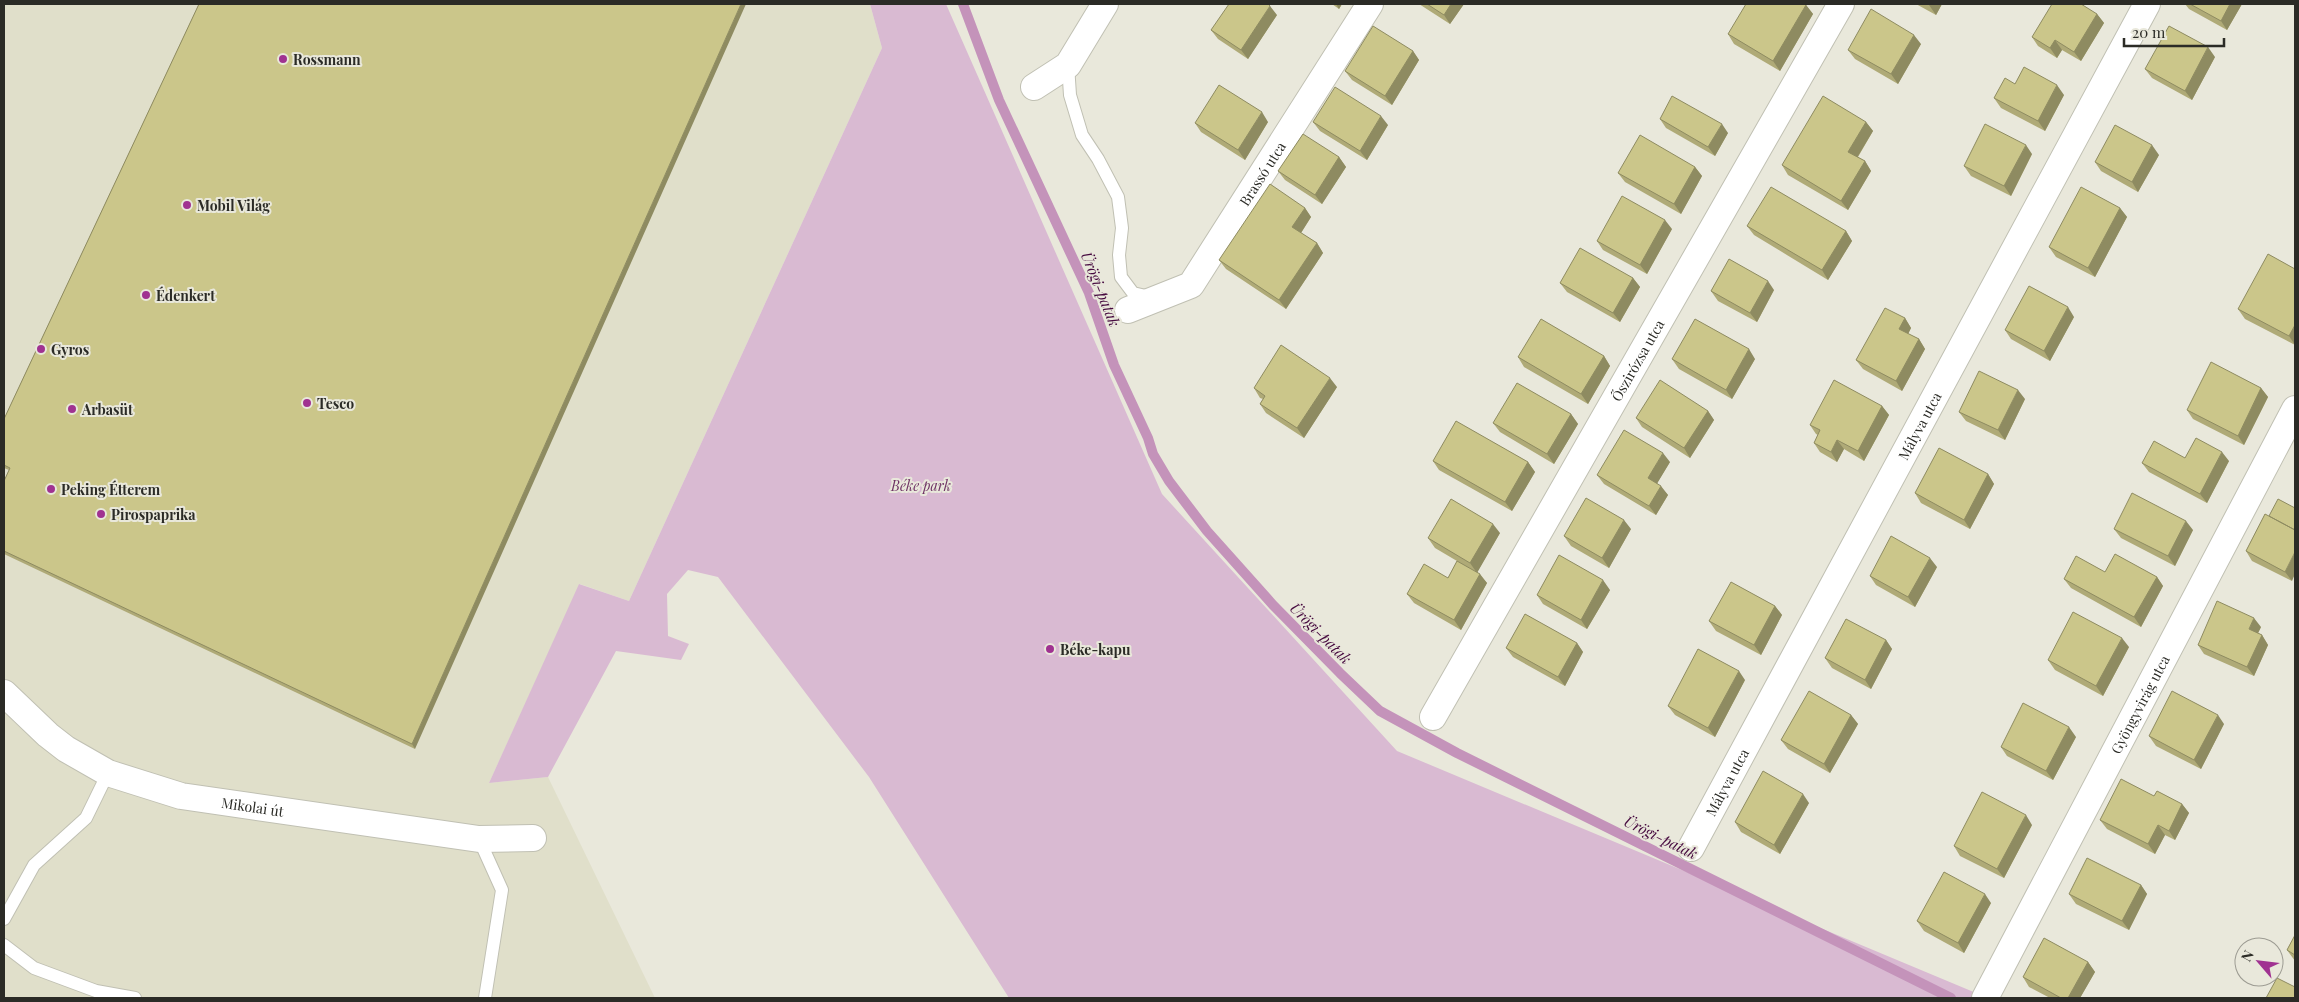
<svg xmlns="http://www.w3.org/2000/svg" width="2299" height="1002" font-family="'Playfair Display',serif">
	<style>
		.built { fill: #e0dfca }
		.green { fill: #d9bad2 }
		.lines { fill: none; stroke-linecap: round; stroke-linejoin: round }
		.stream { stroke: #c493ba; stroke-width: 10 }
		.lane-casing { stroke: #c0c0b3; stroke-width: 14 }
		.street-casing { stroke: #c0c0b3; stroke-width: 28 }
		.lane { stroke: #fff; stroke-width: 12 }
		.street { stroke: #fff; stroke-width: 26 }
		.wall { fill: #afaa77 }
		.shaded-wall { fill: #8e8b61 }
		.building { fill: #cbc68a; stroke: #8e8b61 }
		.poi-dot { fill: #a03291; stroke: #e9e8db; stroke-width: 2 }
		.labels { text-anchor: middle; dominant-baseline: central; stroke-width: 4; stroke-linejoin: round; paint-order: stroke }
		.poi-label { font-size: 14px; font-weight: bold; fill: #2b2b26; stroke: #e9e8db; text-anchor: start }
		.street-label { font-size: 14px; fill: #2b2b26; stroke: #e9e8db }
		.park-label { font-size: 14px; font-style: italic; fill: #6f3365; stroke: #e9e8db }
		.water-label { font-size: 15px; font-style: italic; fill: #460a3f; stroke: #e9e8db }
	</style>
	<rect width="100%" height="100%" fill="#e9e8db"/>
	<path class="built" d="M4,4H870L882,48L629,601L580,584L489,783L548,777L655,998H4Z"/>
	<path class="green" d="M870,4H946L1162,494L1397,751L1988,998H1009L869,777L718,577L688,570L667,594L668,636L689,644L681,660L616,651L548,777L489,783L579,584L629,601L882,48Z"/>
	<g class="lines">
		<path class="stream" d="M963,4L999,100L1089,293L1114,365L1148,438L1153,454L1169,481L1207,531L1273,605L1340,673L1380,711L1457,753L1951,998"/>
		<defs>
			<path id="lane" d="M1068,65L1070,95L1082,135L1098,159L1118,197L1122,228L1119,255L1121,277L1133,293L1150,297
				M479,839L502,890L485,998
				M4,919L34,865L86,818L108,773
				M4,945L34,968L96,991L135,998"/>
			<g id="street">
				<path d="M1034,87L1068,65L1105,4"/>
				<path id="s1" d="M1128,310L1191,285L1370,4"/>
				<path id="s2" d="M4,693L48,735L66,749L108,773L181,796L479,839L533,838"/>
				<path id="s3" d="M1433,717L1841,4"/>
				<path id="s4" d="M1691,848L2147,4"/>
				<path id="s5" d="M1985,998L2295,409"/>
			</g>
		</defs>
		<use href="#lane" class="lane-casing"/>
		<use href="#street" class="street-casing"/>
		<use href="#lane" class="lane"/>
		<use href="#street" class="street"/>
	</g>
	<path class="wall" d="M199,4L415,749L4,554V481L9,470L4,468V419Z
		M1332,4H1342L1339,9Z
		M1419,4H1464L1450,24Z
		M1916,4H1942L1936,15Z
		M2185,4H2242L2227,30L2189,9Z
		M1806,5L1813,14L1780,71L1734,44L1728,34Z
		M2097,14L2104,23L2081,61L2062,50L2057,58L2038,46L2032,37Z
		M1277,15L1248,59L1218,39L1211,30Z
		M1921,44L1898,84L1855,59L1848,50Z
		M1413,51L1419,60L1392,105L1352,80L1345,71Z
		M2215,57L2192,100L2152,78L2145,69Z
		M2015,84L2064,95L2045,131L2001,108L1994,98Z
		M1660,119L1728,133L1715,156L1666,128Z
		M1268,122L1245,160L1201,132L1195,123Z
		M1313,122L1388,125L1367,160L1320,131Z
		M1866,122L1873,131L1858,157L1865,161L1871,171L1848,210L1788,175L1782,165Z
		M2032,154L2011,196L1971,176L1964,166Z
		M2159,155L2138,192L2101,171L2095,162Z
		M1339,157L1346,167L1322,204L1285,180L1278,171Z
		M1695,167L1702,176L1681,214L1625,182L1618,173Z
		M1305,208L1311,217L1301,233L1317,243L1323,253L1286,309L1226,269L1219,260Z
		M2120,208L2127,217L2095,277L2056,257L2049,247Z
		M1747,226L1846,231L1852,241L1828,280L1754,235Z
		M1672,229L1647,274L1603,250L1597,241Z
		M2295,269V345L2245,319L2238,309Z
		M1633,278L1640,287L1620,322L1567,292L1560,283Z
		M1774,290L1757,322L1718,301L1711,291Z
		M2074,317L2050,361L2011,339L2005,330Z
		M1905,318L1911,328L1908,334L1919,339L1925,349L1902,391L1863,369L1856,360Z
		M1604,356L1610,366L1588,404L1524,367L1518,357Z
		M1672,359H1755L1732,399L1679,369Z
		M1337,387L1304,438L1266,413L1260,404L1263,399L1260,398L1254,388Z
		M2261,388L2268,397L2244,445L2193,419L2187,410Z
		M2025,399L2005,440L1966,421L1959,412Z
		M1882,406L1889,415L1864,461L1844,449L1837,462L1820,452L1814,443L1818,435L1816,434L1810,425Z
		M1708,411L1714,420L1690,458L1642,427L1636,418Z
		M1571,414L1578,424L1554,464L1500,432L1493,423Z
		M2185,458L2229,461L2207,503L2149,472L2142,463Z
		M1433,461L1528,462L1535,472L1512,511L1439,470Z
		M1670,462L1657,483L1668,495L1656,515L1604,484L1597,475Z
		M1988,474L1994,484L1970,529L1921,503L1915,493Z
		M2265,514L2292,581L2252,561L2246,551Z
		M1631,529L1609,568L1571,546L1564,536Z
		M2114,529L2193,530L2175,566L2121,538Z
		M1500,533L1477,572L1487,583L1461,630L1414,603L1407,594L1448,578L1457,561L1435,548L1428,538Z
		M1937,567L1915,607L1876,585L1870,576Z
		M2105,572L2157,577L2163,586L2141,627L2071,588L2064,579Z
		M1610,590L1587,629L1543,604L1537,595Z
		M1775,606L1782,615L1761,655L1716,631L1709,621Z
		M2261,627L2258,633L2262,635L2268,645L2254,676L2204,654L2198,645Z
		M1886,640L1892,649L1871,689L1832,668L1825,658Z
		M1577,643L1583,652L1565,686L1513,657L1506,648Z
		M2129,647L2103,696L2055,670L2048,660Z
		M1745,680L1715,737L1675,715L1668,706Z
		M1851,715L1858,724L1830,773L1788,749L1781,740Z
		M2224,724L2201,769L2156,746L2149,736Z
		M2076,737L2053,780L2007,756L2001,747Z
		M2154,796L2182,804L2189,813L2175,840L2165,835L2155,854L2107,829L2100,820Z
		M1809,803L1780,854L1741,832L1735,822Z
		M2032,825L2004,878L1960,856L1954,846Z
		M2141,885L2147,894L2129,930L2076,904L2069,894Z
		M1991,903L1964,953L1924,931L1917,921Z
		M2295,935V961L2287,950Z
		M2088,962L2095,972L2080,998H2050L2029,987L2023,977Z"/>
	<path class="shaded-wall" d="M741,4H746L415,749L412,744Z
		M1336,4H1342L1339,9Z
		M1451,4H1464L1450,24L1444,15Z
		M1930,4H1942L1936,15L1929,5Z
		M2230,4H2242L2227,30L2221,21Z
		M1806,5L1813,14L1780,71L1773,61Z
		M1270,6L1277,15L1248,59L1241,50Z
		M2097,14L2104,23L2081,61L2074,52Z
		M1914,35L1921,44L1898,84L1891,74Z
		M2055,40L2062,50L2057,58L2050,48Z
		M2208,47L2215,57L2192,100L2185,91Z
		M1413,51L1419,60L1392,105L1385,96Z
		M2057,85L2064,95L2045,131L2038,121Z
		M1262,112L1268,122L1245,160L1238,150Z
		M1381,116L1388,125L1367,160L1360,151Z
		M1866,122L1873,131L1855,161L1848,152Z
		M1722,124L1728,133L1715,156L1708,147Z
		M2026,145L2032,154L2011,196L2004,186Z
		M2152,145L2159,155L2138,192L2132,182Z
		M1339,157L1346,167L1322,204L1315,195Z
		M1865,161L1871,171L1848,210L1841,201Z
		M1695,167L1702,176L1681,214L1674,204Z
		M1305,208L1311,217L1299,236L1292,227Z
		M2120,208L2127,217L2095,277L2088,268Z
		M1665,220L1672,229L1647,274L1640,265Z
		M1846,231L1852,241L1828,280L1822,270Z
		M1317,243L1323,253L1286,309L1279,300Z
		M1633,278L1640,287L1620,322L1613,313Z
		M1768,281L1774,290L1757,322L1750,313Z
		M2068,307L2074,317L2050,361L2044,351Z
		M1905,318L1911,328L1906,338L1899,329Z
		M2295,325V345L2289,336Z
		M1919,339L1925,349L1902,391L1896,381Z
		M1749,349L1755,359L1732,399L1726,390Z
		M1604,356L1610,366L1588,404L1581,394Z
		M1330,378L1337,387L1304,438L1297,428Z
		M2261,388L2268,397L2244,445L2238,436Z
		M2018,390L2025,399L2005,440L1998,430Z
		M1882,406L1889,415L1864,461L1858,451Z
		M1708,411L1714,420L1690,458L1684,448Z
		M1571,414L1578,424L1554,464L1547,454Z
		M1837,440L1844,449L1837,462L1831,452Z
		M2222,452L2229,461L2207,503L2200,494Z
		M1663,453L1670,462L1655,487L1648,478Z
		M1528,462L1535,472L1512,511L1505,502Z
		M1988,474L1994,484L1970,529L1964,520Z
		M1661,486L1668,495L1656,515L1649,506Z
		M1624,520L1631,529L1609,568L1602,558Z
		M2186,521L2193,530L2175,566L2168,556Z
		M1493,524L1500,533L1477,573L1470,563Z
		M2295,552V574L2292,581L2285,572Z
		M1930,558L1937,567L1915,607L1908,597Z
		M1480,574L1487,583L1461,630L1454,620Z
		M2157,577L2163,586L2141,627L2134,617Z
		M1603,580L1610,590L1587,629L1581,620Z
		M1775,606L1782,615L1761,655L1754,645Z
		M2254,618L2261,627L2255,639L2249,629Z
		M2262,635L2268,645L2254,676L2247,667Z
		M2122,638L2129,647L2103,696L2096,686Z
		M1886,640L1892,649L1871,689L1865,680Z
		M1577,643L1583,652L1565,686L1558,677Z
		M1739,671L1745,680L1715,737L1708,728Z
		M1851,715L1858,724L1830,773L1824,764Z
		M2218,715L2224,724L2201,769L2194,760Z
		M2069,727L2076,737L2053,780L2046,771Z
		M1803,794L1809,803L1780,854L1774,845Z
		M2182,804L2189,813L2175,840L2169,831Z
		M2026,815L2032,825L2004,878L1997,869Z
		M2158,825L2165,835L2155,854L2148,844Z
		M2141,885L2147,894L2129,930L2122,921Z
		M1985,894L1991,903L1964,953L1958,943Z
		M2088,962L2095,972L2080,998H2068Z"/>
	<path class="building" d="M199,4H741L412,744L4,551V481L10,468L4,465V419Z
		M1229,4H1268L1270,6L1241,50L1211,30Z
		M1427,4H1451L1444,15Z
		M1746,4H1805L1806,5L1773,61L1728,34Z
		M2052,4H2081L2097,14L2074,52L2055,40L2050,48L2032,37Z
		M2190,4H2230L2221,21Z
		M1871,9L1914,35L1891,74L1848,50Z
		M1373,26L1413,51L1385,96L1345,71Z
		M2169,26L2208,47L2185,91L2145,69Z
		M2024,67L2057,85L2038,121L1994,98L2005,78L2015,84Z
		M1219,85L1262,112L1238,150L1195,123Z
		M1335,87L1381,116L1360,151L1313,122Z
		M1672,96L1722,124L1708,147L1660,119Z
		M1823,96L1866,122L1848,152L1865,161L1841,201L1782,165Z
		M1985,124L2026,145L2004,186L1964,166Z
		M2115,125L2152,145L2132,182L2095,162Z
		M1303,134L1339,157L1315,195L1278,171Z
		M1640,135L1695,167L1674,204L1618,173Z
		M1270,184L1305,208L1292,227L1317,243L1279,300L1219,260Z
		M1771,187L1846,231L1822,270L1747,226Z
		M2081,187L2120,208L2088,268L2049,247Z
		M1622,196L1665,220L1640,265L1597,241Z
		M1580,248L1633,278L1613,313L1560,283Z
		M2268,254L2295,269V325L2289,336L2238,309Z
		M1729,259L1768,281L1750,313L1711,291Z
		M2029,286L2068,307L2044,351L2005,330Z
		M1885,308L1905,318L1899,329L1919,339L1896,381L1856,360Z
		M1541,319L1604,356L1581,394L1518,357Z
		M1695,319L1749,349L1726,390L1672,359Z
		M1281,345L1330,378L1297,428L1260,404L1265,396L1254,388Z
		M2211,362L2261,388L2238,436L2187,410Z
		M1979,371L2018,390L1998,430L1959,412Z
		M1660,380L1708,411L1684,448L1636,418Z
		M1834,380L1882,406L1858,451L1837,440L1831,452L1814,443L1820,430L1810,425Z
		M1517,383L1571,414L1547,454L1493,423Z
		M1456,421L1528,462L1505,502L1433,461Z
		M1624,430L1663,453L1648,478L1661,486L1649,506L1597,475Z
		M2196,438L2222,452L2200,494L2142,463L2154,441L2185,458Z
		M1939,448L1988,474L1964,520L1915,493Z
		M2132,493L2186,521L2168,556L2114,529Z
		M1586,498L1624,520L1602,558L1564,536Z
		M1451,499L1493,524L1470,563L1428,538Z
		M2278,499L2295,508V530L2269,516Z
		M2265,514L2295,530V552L2285,572L2246,551Z
		M1891,536L1930,558L1908,597L1870,576Z
		M2115,554L2157,577L2134,617L2064,579L2076,556L2105,572Z
		M1559,555L1603,580L1581,620L1537,595Z
		M1457,561L1480,574L1454,620L1407,594L1424,564L1448,578Z
		M1731,582L1775,606L1754,645L1709,621Z
		M2217,601L2254,618L2249,629L2262,635L2247,667L2198,645Z
		M2073,612L2122,638L2096,686L2048,660Z
		M1525,614L1577,643L1558,677L1506,648Z
		M1846,619L1886,640L1865,680L1825,658Z
		M1698,649L1739,671L1708,728L1668,706Z
		M1809,691L1851,715L1824,764L1781,740Z
		M2172,691L2218,715L2194,760L2149,736Z
		M2023,703L2069,727L2046,771L2001,747Z
		M1763,771L1803,794L1774,845L1735,822Z
		M2121,779L2154,796L2157,791L2182,804L2169,831L2158,825L2148,844L2100,820Z
		M1982,792L2026,815L1997,869L1954,846Z
		M2087,858L2141,885L2122,921L2069,894Z
		M1944,872L1985,894L1958,943L1917,921Z
		M2295,935V955L2287,950Z
		M2044,938L2088,962L2068,998H2061L2023,977Z
		M2277,978L2295,987V998H2266Z"/>
	<g class="poi-dot">
		<circle cx="283" cy="59" r="5"/>
		<circle cx="187" cy="205" r="5"/>
		<circle cx="146" cy="295" r="5"/>
		<circle cx="41" cy="349" r="5"/>
		<circle cx="307" cy="403" r="5"/>
		<circle cx="72" cy="409" r="5"/>
		<circle cx="51" cy="489" r="5"/>
		<circle cx="101" cy="514" r="5"/>
		<circle cx="1050" cy="649" r="5"/>
	</g>
	<g class="labels">
		<g class="poi-label">
			<text x="293" y="59">Rossmann</text>
			<text x="197" y="205">Mobil Világ</text>
			<text x="156" y="295">Édenkert</text>
			<text x="51" y="349">Gyros</text>
			<text x="317" y="403">Tesco</text>
			<text x="82" y="409">Arbasüt</text>
			<text x="61" y="489">Peking Étterem</text>
			<text x="111" y="514">Pirospaprika</text>
			<text x="1060" y="649">Béke-kapu</text>
		</g>
		<g class="street-label">
			<text stroke="none"><textPath href="#s1" startOffset="200">Brassó utca</textPath></text>
			<text stroke="none"><textPath href="#s3" startOffset="411">Őszirózsa utca</textPath></text>
			<text stroke="none"><textPath href="#s4" startOffset="480">Mályva utca</textPath></text>
			<text stroke="none"><textPath href="#s5" startOffset="332">Gyöngyvirág utca</textPath></text>
			<text stroke="none"><textPath href="#s4" startOffset="75">Mályva utca</textPath></text>
			<text stroke="none"><textPath href="#s2" startOffset="281">Mikolai út</textPath></text>
		</g>
		<g class="park-label">
			<text x="921" y="485">Béke park</text>
		</g>
		<g class="water-label">
			<text transform="translate(1101 289) rotate(68)">Ürögi-patak</text>
			<text transform="translate(1321 633) rotate(45)">Ürögi-patak</text>
			<text transform="translate(1661 837) rotate(26)">Ürögi-patak</text>
		</g>
	</g>
	<rect width="2299" height="1002" fill="none" stroke="#2b2b26" stroke-width="10"/>
	<g transform="translate(2259 962) rotate(298)"><circle r="24" fill="#e9e8db" stroke="#9d9c93"/>
	<path d="M0-4L9 19L0 12L-9 19Z" fill="#a03291"/>
	<text y="-8" font-size="14" font-weight="bold" text-anchor="middle" fill="#2b2b26">N</text>
	</g>
	<path d="M2124 38v8h100v-8" fill="none" stroke="#2b2b26" stroke-width="2.5"/>
	<text x="2132" y="38" font-size="15" fill="#2b2b26" stroke="#e9e8db" stroke-width="4" paint-order="stroke">20 m</text>
</svg>
